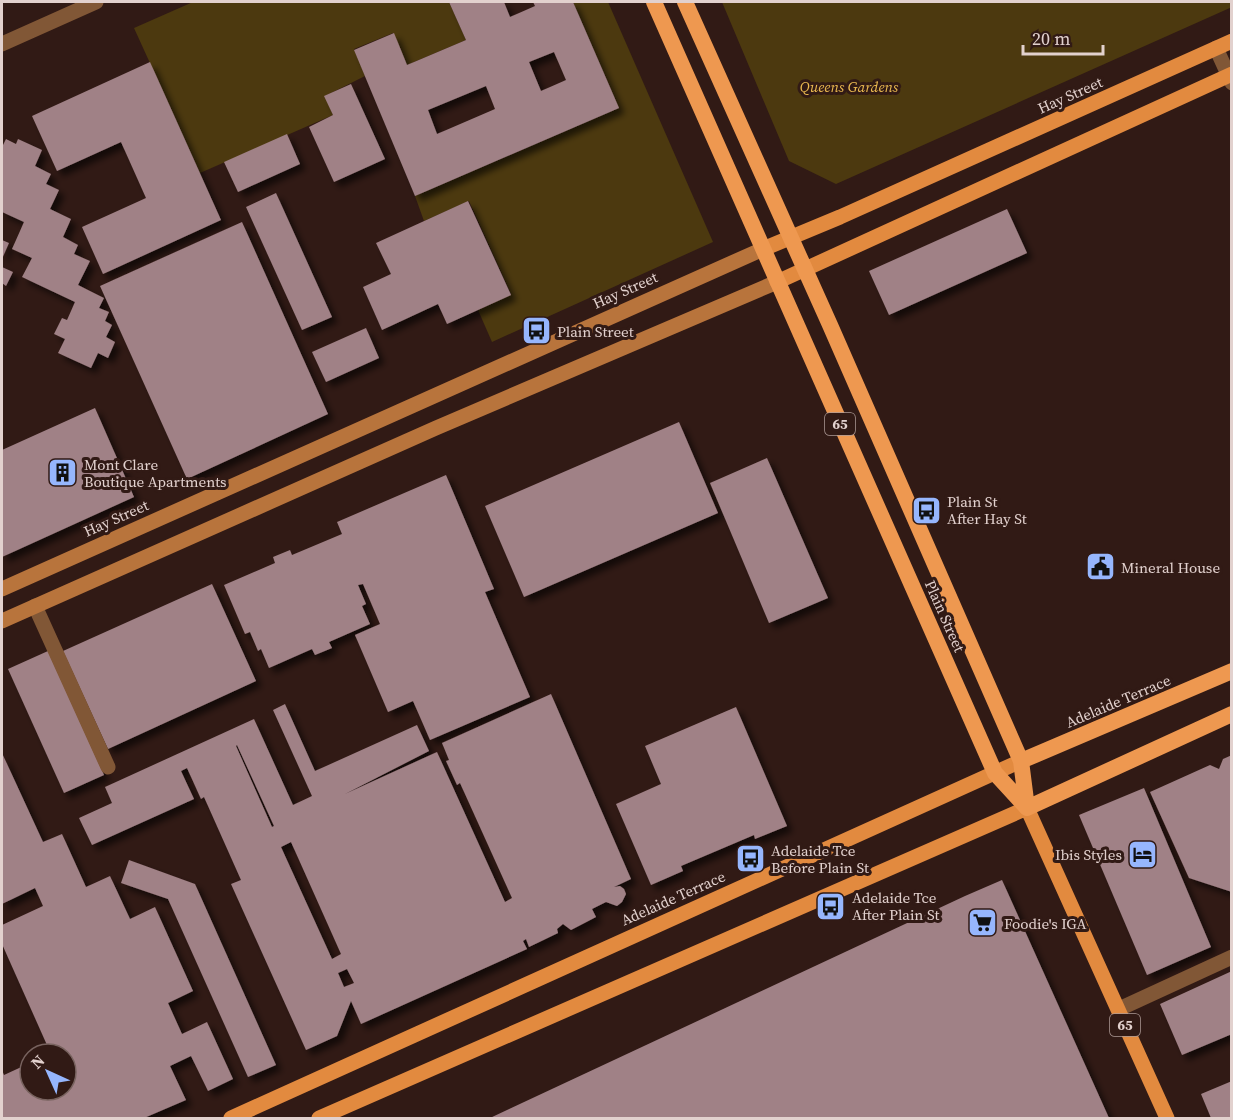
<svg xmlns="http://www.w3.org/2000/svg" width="1233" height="1120" font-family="'Source Serif 4',serif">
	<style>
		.green { fill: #4c390f }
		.building { fill: #a08186; fill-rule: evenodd; filter: url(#shadow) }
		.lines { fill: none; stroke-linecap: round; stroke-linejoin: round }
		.service { stroke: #815736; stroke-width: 15 }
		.minor { stroke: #815736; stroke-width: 15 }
		.secondary { stroke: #b8743c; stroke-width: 15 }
		.primary { stroke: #e28a3f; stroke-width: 15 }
		.trunk { stroke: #ee9850; stroke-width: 16 }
		.labels { text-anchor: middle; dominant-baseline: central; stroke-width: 6; stroke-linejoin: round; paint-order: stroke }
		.shield { fill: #311a15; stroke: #ad9a96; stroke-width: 1.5 }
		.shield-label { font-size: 14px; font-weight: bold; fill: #e2d1ce }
		.park-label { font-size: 15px; font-style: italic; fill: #eab950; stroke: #311a15 }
		.street-label { font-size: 15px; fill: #e2d1ce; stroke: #311a15 }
		.poi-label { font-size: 15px; fill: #e2d1ce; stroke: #311a15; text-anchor: start }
	</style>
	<defs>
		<filter id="shadow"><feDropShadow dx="5.5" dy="5.5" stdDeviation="3" flood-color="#0009"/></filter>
	</defs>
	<rect width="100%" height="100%" fill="#311a15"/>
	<path class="green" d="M193,2H449L466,40L407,65L393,33L354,49L365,76L325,96L333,115L200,173L134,28Z
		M573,2H608L713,242L492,342L478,310L511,294L469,201L424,221L415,196L619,108Z
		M722,2H1231L1232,7L836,184L789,161Z"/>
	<path class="building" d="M449,2H504L510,17L535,6L533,2H573L619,108L415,196L354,50L394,33L407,65L466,40ZM554,52L566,80L541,91L529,62ZM486,86L495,109L437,134L428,110Z
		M150,62L221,220L103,274L82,227L146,198L121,142L57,171L32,116Z
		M351,84L385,159L334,182L309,127L333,115L324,96Z
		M287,134L300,164L238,192L224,162Z
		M6,139L16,144L18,139L42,150L35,166L51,174L46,184L59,190L50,209L71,219L63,237L78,245L74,254L90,261L78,285L104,298L99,308L109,312L105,321L112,325L106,337L115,342L108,358L98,353L91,368L58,353L65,339L54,334L62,318L67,320L75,302L22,277L32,258L12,249L24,222L2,212V147Z
		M276,193L332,317L302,330L246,207Z
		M468,201L511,295L447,324L438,304L382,330L363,287L391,274L376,243Z
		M1007,209L1027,253L889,315L869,271Z
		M242,222L328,414L187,479L100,286Z
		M2,240L9,243L2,259Z
		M2,267L13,272L6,286L2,283Z
		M366,328L379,358L326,382L312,352Z
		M95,408L134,497L2,557V450Z
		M679,422L718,513L524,597L485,506Z
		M767,458L828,598L769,623L710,483Z
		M446,475L494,589L485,592L530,697L430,740L413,701L388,712L355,635L380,624L363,584L358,585L366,604L362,606L370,624L329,642L332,648L315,655L312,649L269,668L261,649L258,651L250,632L245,634L224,585L275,563L273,557L290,550L292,555L342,534L337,522Z
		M212,584L256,681L108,749L63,651Z
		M48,651L104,775L64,793L8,669Z
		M551,694L631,879L614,887L620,886L624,889L626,894L622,902L617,906L606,902L592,909L596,917L571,930L563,924L557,929L558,933L529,947L526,939L523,941L527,949L361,1024L351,1001L337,1036L306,1050L231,884L241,880L204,797L201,799L187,768L181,771L194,799L92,845L79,818L112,803L105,787L254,719L293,805L312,796L273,710L285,704L315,771L417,725L429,751L345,794L437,752L505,902L512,898L460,783L457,785L446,761L449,760L442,743ZM237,745L274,826L272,827L236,746ZM291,842L341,954L332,959L281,847ZM347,969L354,983L344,987L338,973Z
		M736,707L787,826L755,839L754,835L681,866L683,871L651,885L616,804L661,784L645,746Z
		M2,753L43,842L62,834L86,887L110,876L130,919L155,907L193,991L168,1003L182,1034L207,1022L233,1079L208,1091L191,1056L170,1066L186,1100L144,1118H2V1070L4,1075L30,1063V1090H66V1054H51L2,944V925L43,906L35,888L2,904Z
		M1232,755V892L1189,878L1150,792L1210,765L1219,769L1223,759Z
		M1144,788L1211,947L1147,975L1079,815Z
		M129,860L195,884L276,1065L248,1077L168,899L121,883Z
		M1002,880L1109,1118H490L965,896Z
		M1232,971V1034L1182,1055L1160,1004Z
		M1232,1081V1118H1211L1201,1094Z"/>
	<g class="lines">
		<path class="service" d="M35,606L108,767
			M1119,1009L1232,957"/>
		<path class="minor" d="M2,44L96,2
			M1216,48L1232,83"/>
		<path class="secondary" d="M2,589L763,249
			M2,621L436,428L777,282"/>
		<path class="primary" d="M763,249L840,217L1232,41
			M777,282L1232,74
			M231,1118L1021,761
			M319,1118L1027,808L1167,1118"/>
		<path class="trunk" d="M654,2L995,773L1027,808
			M685,2L830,325L1021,761L1027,808
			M1021,761L1232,671
			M1027,808L1232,714"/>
	</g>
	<defs>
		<symbol id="bus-square" viewBox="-11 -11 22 22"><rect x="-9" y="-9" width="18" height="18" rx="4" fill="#96b6fd" stroke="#311a15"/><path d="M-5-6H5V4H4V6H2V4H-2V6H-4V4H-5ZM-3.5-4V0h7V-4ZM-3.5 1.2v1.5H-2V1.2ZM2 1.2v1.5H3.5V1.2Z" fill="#111"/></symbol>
		<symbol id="building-square" viewBox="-11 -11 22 22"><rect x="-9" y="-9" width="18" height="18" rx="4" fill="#96b6fd" stroke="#311a15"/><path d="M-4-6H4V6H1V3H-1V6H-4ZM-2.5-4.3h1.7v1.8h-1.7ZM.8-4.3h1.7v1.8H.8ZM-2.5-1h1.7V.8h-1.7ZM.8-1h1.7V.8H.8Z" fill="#111"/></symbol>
		<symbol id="civic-square" viewBox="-11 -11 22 22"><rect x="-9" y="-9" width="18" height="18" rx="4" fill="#96b6fd" stroke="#311a15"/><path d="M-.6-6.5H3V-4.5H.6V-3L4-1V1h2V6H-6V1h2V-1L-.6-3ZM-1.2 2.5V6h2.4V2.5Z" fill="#111"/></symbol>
		<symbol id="hotel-square" viewBox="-11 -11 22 22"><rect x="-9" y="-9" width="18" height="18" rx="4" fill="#96b6fd" stroke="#311a15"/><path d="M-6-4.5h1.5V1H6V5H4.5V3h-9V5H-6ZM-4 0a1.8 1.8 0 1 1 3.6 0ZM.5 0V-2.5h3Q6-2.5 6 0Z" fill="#111"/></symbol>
		<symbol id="supermarket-square" viewBox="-11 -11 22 22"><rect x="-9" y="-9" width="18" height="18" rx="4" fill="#96b6fd" stroke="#311a15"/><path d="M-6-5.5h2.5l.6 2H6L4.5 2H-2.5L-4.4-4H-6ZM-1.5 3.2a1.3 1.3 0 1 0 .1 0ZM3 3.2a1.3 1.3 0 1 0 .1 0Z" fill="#111"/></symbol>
	</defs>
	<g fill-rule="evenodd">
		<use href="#bus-square" x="520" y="314" width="33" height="33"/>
		<use href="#building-square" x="46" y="456" width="33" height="33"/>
		<use href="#bus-square" x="910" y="494" width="33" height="33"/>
		<use href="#civic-square" x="1084" y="550" width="33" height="33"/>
		<use href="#hotel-square" x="1126" y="838" width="33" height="33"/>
		<use href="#bus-square" x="734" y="842" width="33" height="33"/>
		<use href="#bus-square" x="814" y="890" width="33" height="33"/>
		<use href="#supermarket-square" x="966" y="906" width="33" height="33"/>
	</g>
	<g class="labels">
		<g class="shield">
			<rect x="825" y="413" width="30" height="22" rx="4.5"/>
			<rect x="1110" y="1014" width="30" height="22" rx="4.5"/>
		</g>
		<g class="shield-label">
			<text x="840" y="424">65</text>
			<text x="1125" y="1025">65</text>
		</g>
		<g class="park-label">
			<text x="849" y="86">Queens Gardens</text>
		</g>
		<g class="street-label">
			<text transform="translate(1070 95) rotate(-24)">Hay Street</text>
			<text transform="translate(625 290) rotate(-24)">Hay Street</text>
			<text transform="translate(116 518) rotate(-24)">Hay Street</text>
			<text transform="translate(945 616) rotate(66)">Plain Street</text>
			<text transform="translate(1118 701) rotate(-23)">Adelaide Terrace</text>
			<text transform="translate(673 898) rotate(-24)">Adelaide Terrace</text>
		</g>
		<g class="poi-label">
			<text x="557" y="331">Plain Street</text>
			<text x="84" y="464">Mont Clare<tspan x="84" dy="17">Boutique Apartments</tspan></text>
			<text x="947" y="501">Plain St<tspan x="947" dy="17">After Hay St</tspan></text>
			<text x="1121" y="567">Mineral House</text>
			<text x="771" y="850">Adelaide Tce<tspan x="771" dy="17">Before Plain St</tspan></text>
			<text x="1122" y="854" text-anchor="end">Ibis Styles</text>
			<text x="852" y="897">Adelaide Tce<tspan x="852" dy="17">After Plain St</tspan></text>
			<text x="1004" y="923">Foodie's IGA</text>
		</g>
	</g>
	<rect width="1233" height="1120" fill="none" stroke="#e2d1ce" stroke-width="6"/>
	<g transform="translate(48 1072) rotate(315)"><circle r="28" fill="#311a15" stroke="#78635f" stroke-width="1.5"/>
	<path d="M0-4.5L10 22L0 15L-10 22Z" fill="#96b6fd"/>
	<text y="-9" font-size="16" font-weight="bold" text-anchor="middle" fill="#e2d1ce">N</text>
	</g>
	<path d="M1023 45v9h80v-9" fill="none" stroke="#e2d1ce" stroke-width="3"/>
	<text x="1032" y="45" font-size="18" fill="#e2d1ce" stroke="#311a15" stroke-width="4.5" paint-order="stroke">20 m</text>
</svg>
